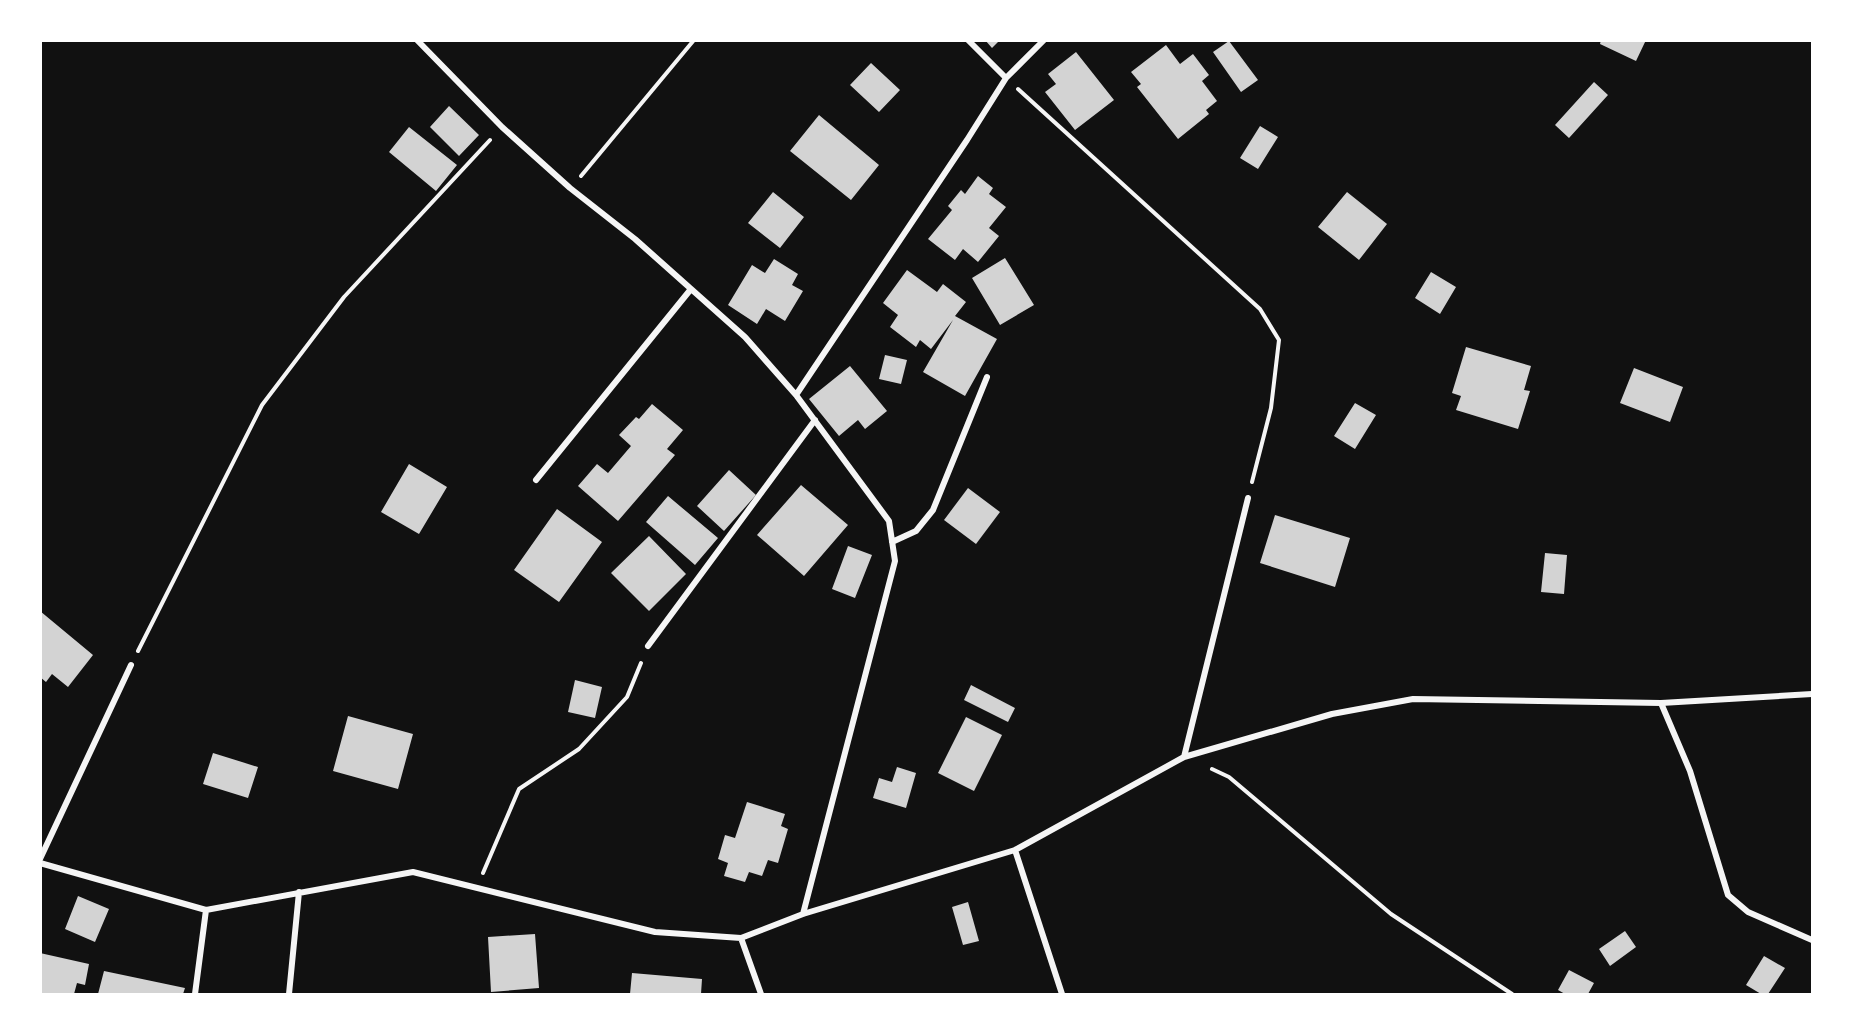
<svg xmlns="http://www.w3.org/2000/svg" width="1853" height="1035" font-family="'IBM Plex Sans',sans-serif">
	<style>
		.building { fill: #d3d3d3 }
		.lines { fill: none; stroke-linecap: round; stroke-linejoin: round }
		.path { stroke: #f5f5f5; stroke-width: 4 }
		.minor { stroke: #f5f5f5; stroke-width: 6 }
	</style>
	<rect width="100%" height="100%" fill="#111"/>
	<path class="building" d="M985,40H1000L992,48Z
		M1601,40H1646L1636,61L1600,44Z
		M1229,41L1258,80L1241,92L1213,52Z
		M1166,45L1180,64L1193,54L1209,75L1202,81L1217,101L1206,110L1209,114L1178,139L1137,87L1141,84L1131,72Z
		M1076,52L1114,100L1075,130L1045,92L1056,84L1048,74Z
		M871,63L900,90L879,112L850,85Z
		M1594,82L1608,95L1569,138L1555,125Z
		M449,106L479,135L459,156L430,127Z
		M819,115L879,165L851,200L790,151Z
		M1260,126L1278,137L1258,169L1240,158Z
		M409,127L457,165L436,191L389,152Z
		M978,176L993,188L989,194L1006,207L989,228L999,236L978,262L963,249L955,260L928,239L952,210L948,206L961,190L965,194Z
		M773,192L804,217L780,248L748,223Z
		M1347,192L1387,224L1359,260L1318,227Z
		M1005,258L1034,305L1000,325L972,278Z
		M774,259L798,274L792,285L803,291L785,321L766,309L757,324L728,305L752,265L765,273Z
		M907,270L937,292L943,284L966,302L955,316L997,339L965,396L923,372L953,320L931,349L920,340L916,347L890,327L898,315L883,303Z
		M1431,272L1456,287L1440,314L1415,298Z
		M1466,347L1531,366L1524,390L1530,391L1518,429L1456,410L1461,396L1452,393Z
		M885,355L907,360L901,384L879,379Z
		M850,366L887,411L865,429L858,420L839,436L809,399Z
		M1634,368L1683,387L1670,422L1620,403Z
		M1355,403L1376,415L1355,449L1334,436Z
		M652,404L683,430L667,449L675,455L618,521L578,486L597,464L608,473L631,446L619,435L636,417L639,419Z
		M409,464L447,487L419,534L381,512Z
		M729,470L756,495L724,531L697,506Z
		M801,485L848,525L804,576L757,535Z
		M968,488L1000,512L976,544L944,520Z
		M668,496L718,538L695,565L646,522Z
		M557,509L602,542L559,602L514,570Z
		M1275,515L1350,538L1335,587L1260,563Z
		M649,536L686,574L649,611L611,573Z
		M848,546L872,555L855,598L832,589Z
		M1545,553L1567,555L1564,594L1541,592Z
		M40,611L93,655L68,687L52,674L46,682L40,677Z
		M575,680L602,687L595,718L568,712Z
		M971,685L1015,708L1008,722L964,700Z
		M348,716L413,734L398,789L333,771Z
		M966,717L1002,735L974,791L938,773Z
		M213,753L258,767L248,798L203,784Z
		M897,767L916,773L906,808L873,798L879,778L892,782Z
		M747,802L785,814L781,826L788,829L778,863L768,860L762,876L749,872L745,882L724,876L728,863L718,859L725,835L735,838Z
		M78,896L109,909L95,942L65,929Z
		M968,902L979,941L963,945L952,907Z
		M1625,931L1636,947L1610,966L1599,949Z
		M535,934L539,988L491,992L488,937Z
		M40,953L89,964L85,985L77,983L74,994H40Z
		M1764,956L1785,968L1768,994H1761L1746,985Z
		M1569,970L1594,983L1588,994H1565L1558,990Z
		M104,971L185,988L183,994H98Z
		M632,973L702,979L701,994H630Z"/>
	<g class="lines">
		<path class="path" d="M1018,89L1260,309L1279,340L1271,408L1252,482
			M581,176L694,40
			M138,651L262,405L344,297L490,140
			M1212,769L1229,777L1391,914L1512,994
			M483,873L519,789L579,749L627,697L641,663"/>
		<path class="minor" d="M417,40L502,127L570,188L635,239L745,337L796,395L889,521L895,561L803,914
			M968,40L1006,78
			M796,395L967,140L1006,78L1044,40
			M536,480L691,289
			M892,542L916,531L933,510L987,377
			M648,646L815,420
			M1661,703L1690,771L1728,895L1748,912L1812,940
			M1184,757L1248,498
			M1015,850L1062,994
			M40,859L131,665
			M40,863L206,910L413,872L655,932L741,938L803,914L1015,850L1184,757L1332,714L1413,699L1661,703L1812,694
			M741,938L761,994
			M195,994L206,910
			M289,994L299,892"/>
	</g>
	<rect width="1853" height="1035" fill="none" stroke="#ffffff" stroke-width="84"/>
</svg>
